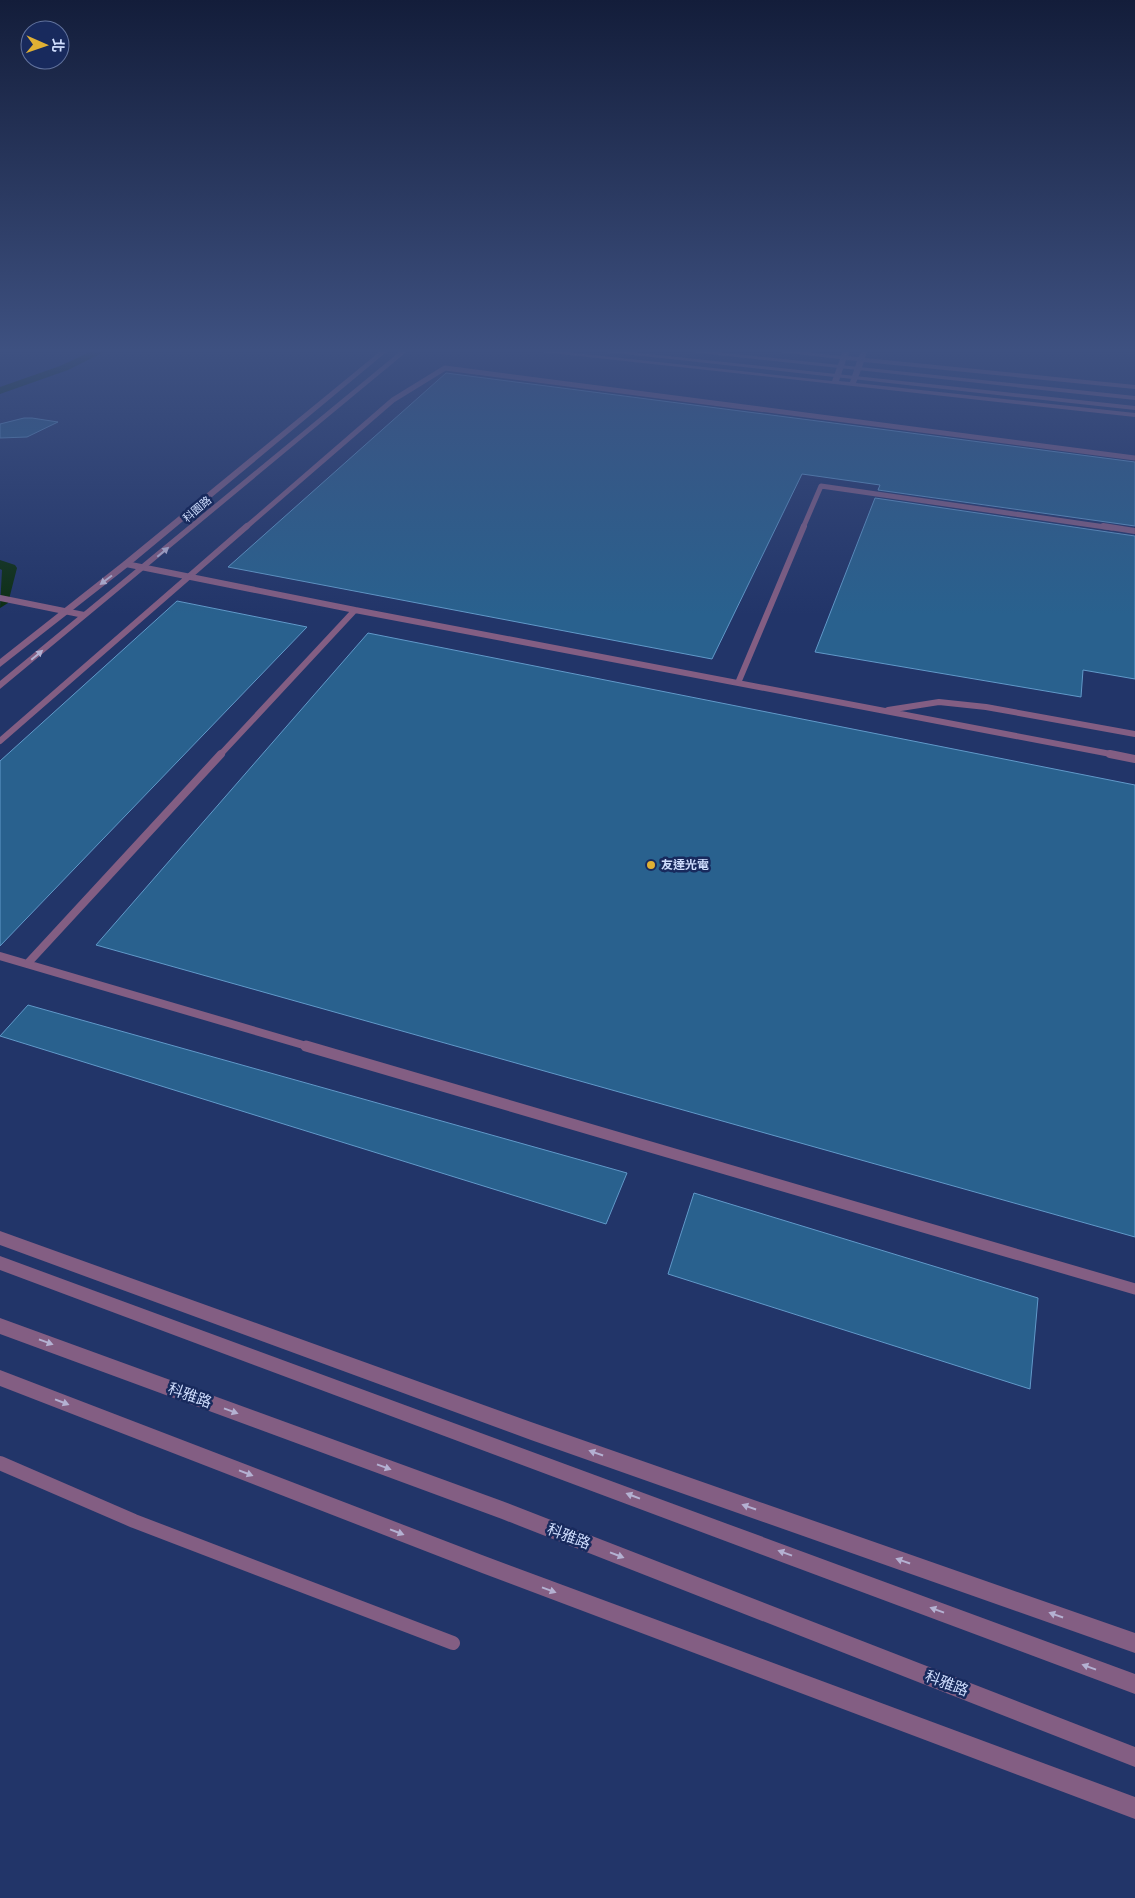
<svg xmlns="http://www.w3.org/2000/svg" width="1135" height="1898" font-family="Helvetica,'Noto Sans TC',sans-serif">
	<style>
		.lines { fill: none; stroke-linecap: round; stroke-linejoin: round }
		.canal { fill: #0c2e11; fill-rule: evenodd }
		.building { fill: #29618e; stroke: #6199c9 }
		.service-far4 { stroke: #835e83; stroke-width: 5 }
		.service-far3 { stroke: #835e83; stroke-width: 6 }
		.service-far2 { stroke: #835e83; stroke-width: 8 }
		.service-far1 { stroke: #835e83; stroke-width: 11 }
		.service { stroke: #835e83; stroke-width: 14 }
		.minor { fill: #835e83; fill-rule: evenodd }
		.tertiary { fill: #835e83; fill-rule: evenodd }
		.oneway { fill: #b4b1d2 }
		.poi-dot { fill: #e0b034; stroke: #182a5d; stroke-width: 2 }
		.labels { text-anchor: middle; dominant-baseline: central; stroke-width: 5; stroke-linejoin: round; paint-order: stroke }
		.far-street-label { font-size: 11px; fill: #cfddfd; stroke: #182a5d }
		.poi-label { font-size: 12px; font-weight: bold; fill: #cfddfd; stroke: #182a5d; text-anchor: start }
		.near-street-label { font-size: 15px; fill: #cfddfd; stroke: #182a5d }
	</style>
	<rect width="100%" height="100%" fill="#223569"/>
	<g class="lines">
		<path class="canal" d="M96,349H110L68,370L0,394V387L60,366Z
			M0,560L15,565L17,568L8,603L0,608L2,570L0,569Z"/>
	</g>
	<path class="building" d="M446,373L1135,462V526L878,490L880,485L802,474L712,659L228,567Z
		M24,418H32L58,422L27,437L0,438V424Z
		M875,498L1135,536V679L1083,670L1081,697L815,652Z
		M177,601L307,627L0,946V761Z
		M368,633L1135,785V1237L96,945Z
		M28,1005L627,1173L606,1224L0,1036Z
		M694,1193L1038,1298L1030,1389L668,1274Z"/>
	<g class="lines">
		<path class="service-far4" d="M245,528L393,400L445,368L1135,458
			M803,528L821,486L1112,528"/>
		<path class="service-far3" d="M1103,526L1135,531
			M126,564L355,610L220,755
			M0,598L84,615
			M355,610L1116,755
			M738,683L804,526
			M888,710L939,702L986,707L1135,734
			M0,741L247,526"/>
		<path class="service-far2" d="M1110,754L1135,759
			M0,956L310,1047
			M28,963L221,754"/>
		<path class="service-far1" d="M306,1046L1135,1289"/>
		<path class="service" d="M0,1463L134,1521L453,1643"/>
		<path class="minor" d="M383,349H390L129,566L0,667V659L123,562Z
			M403,349H410L0,689V681Z
			M515,349H538L832,381L840,359L754,349H779L841,356L844,349H850L848,356L859,357L862,349H868L865,358L1135,385V389L864,362L856,383L1135,413V417ZM846,360L857,361L850,382L839,381Z
			M0,1231L531,1422L1135,1633V1653L531,1440L0,1245Z
			M0,1370L482,1555L1135,1797V1819L482,1573L0,1386Z"/>
		<path class="tertiary" d="M579,349H602L1135,406V410Z
			M663,349H687L1135,396V400Z
			M0,1256L1135,1674V1694L0,1270Z
			M0,1318L502,1501L1135,1747V1767L502,1519L0,1334Z"/>
	</g>
	<defs><path id="oneway-solid" d="M-6-.8H1V-3.2L6.5 0L1 3.2V.8H-6Z" transform="scale(1.25)"/></defs>
	<g class="oneway">
		<use href="#oneway-solid" transform="translate(163 552) rotate(-40)"/>
		<use href="#oneway-solid" transform="translate(106 580) rotate(143)"/>
		<use href="#oneway-solid" transform="translate(37 655) rotate(-40)"/>
		<use href="#oneway-solid" transform="translate(46 1342) rotate(20)"/>
		<use href="#oneway-solid" transform="translate(62 1402) rotate(21)"/>
		<use href="#oneway-solid" transform="translate(231 1411) rotate(20)"/>
		<use href="#oneway-solid" transform="translate(596 1453) rotate(-161)"/>
		<use href="#oneway-solid" transform="translate(384 1467) rotate(20)"/>
		<use href="#oneway-solid" transform="translate(246 1473) rotate(21)"/>
		<use href="#oneway-solid" transform="translate(633 1496) rotate(-159)"/>
		<use href="#oneway-solid" transform="translate(749 1507) rotate(-161)"/>
		<use href="#oneway-solid" transform="translate(397 1532) rotate(21)"/>
		<use href="#oneway-solid" transform="translate(785 1553) rotate(-160)"/>
		<use href="#oneway-solid" transform="translate(617 1555) rotate(21)"/>
		<use href="#oneway-solid" transform="translate(903 1561) rotate(-161)"/>
		<use href="#oneway-solid" transform="translate(549 1590) rotate(20)"/>
		<use href="#oneway-solid" transform="translate(937 1610) rotate(-160)"/>
		<use href="#oneway-solid" transform="translate(1056 1615) rotate(-161)"/>
		<use href="#oneway-solid" transform="translate(1089 1667) rotate(-160)"/>
	</g>
	<linearGradient id="sky" x2="0" y2="1"><stop stop-color="#131d3a"/><stop offset="0.57" stop-color="#3e5181"/><stop offset="1" stop-color="#3e5181" stop-opacity="0"/></linearGradient>
	<rect width="1135" height="615" fill="url(#sky)"/>
	<circle class="poi-dot" cx="651" cy="865" r="5"/>
	<g class="labels">
		<g class="far-street-label">
			<text transform="translate(197 509) rotate(-40)">科園路</text>
		</g>
		<g class="poi-label">
			<text x="661" y="865">友達光電</text>
		</g>
		<g class="near-street-label">
			<text transform="translate(190 1395) rotate(20)">科雅路</text>
			<text transform="translate(569 1536) rotate(21)">科雅路</text>
			<text transform="translate(947 1683) rotate(21)">科雅路</text>
		</g>
	</g>
	<g transform="translate(45 45) rotate(92)"><circle r="24" fill="#182a5d" stroke="#61729d"/>
	<path d="M0-4L9 19L0 12L-9 19Z" fill="#e0b034"/>
	<text y="-8" font-size="14" font-weight="bold" text-anchor="middle" fill="#cfddfd">北</text>
	</g>
</svg>
